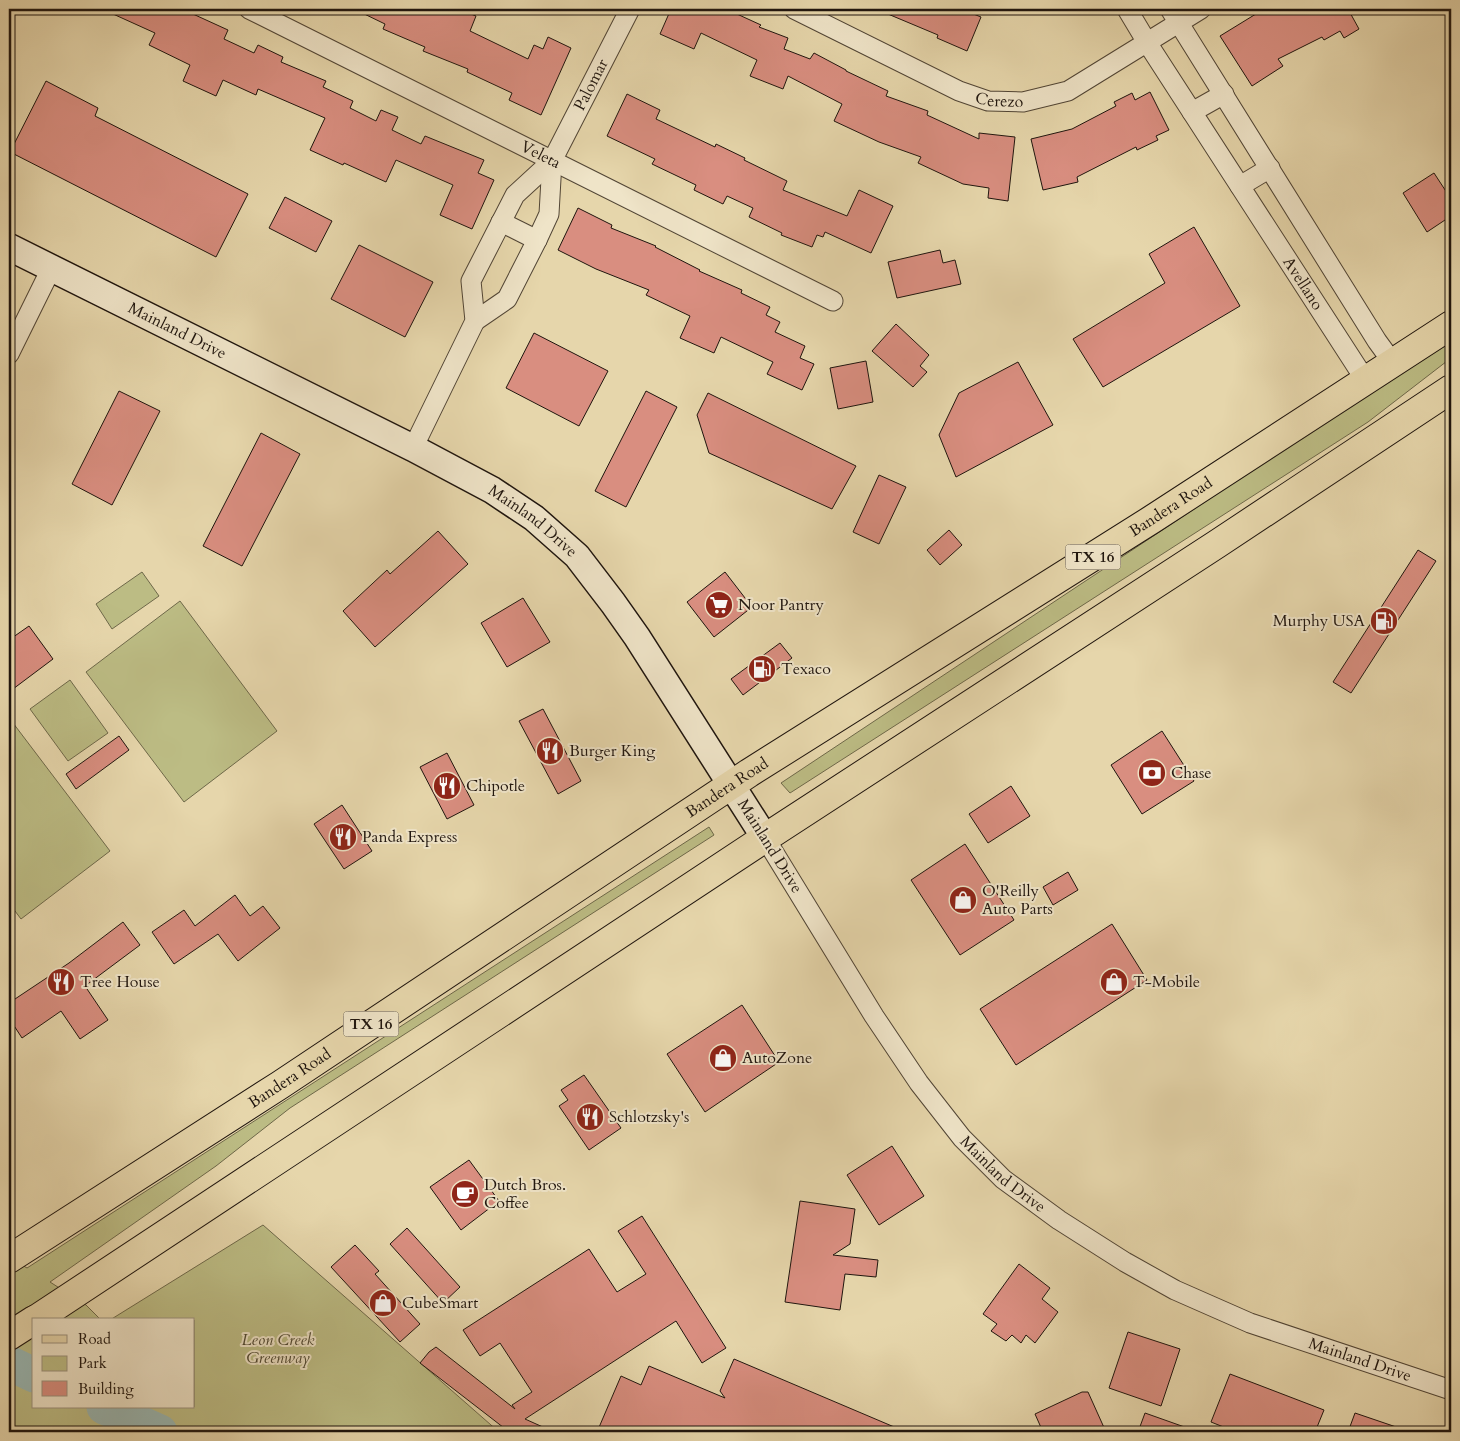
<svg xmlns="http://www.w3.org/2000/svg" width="1460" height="1441" font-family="Cardo,serif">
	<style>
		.green { fill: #bcbc84; stroke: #6e6849 }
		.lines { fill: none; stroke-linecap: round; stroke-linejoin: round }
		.river { stroke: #99b7b3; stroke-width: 35 }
		.building { fill: #d98e80; stroke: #1f150e }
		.street-casing { stroke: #514535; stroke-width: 21 }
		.secondary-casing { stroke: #1f150e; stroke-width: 29 }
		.primary-casing { stroke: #1f150e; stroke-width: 30 }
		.street { stroke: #efe4c8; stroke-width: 19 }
		.secondary { stroke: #efe4c8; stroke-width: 26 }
		.primary { stroke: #e6d6ab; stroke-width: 28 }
		.labels { text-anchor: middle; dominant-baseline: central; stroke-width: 4; stroke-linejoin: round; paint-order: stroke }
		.shield { fill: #efe4c8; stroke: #5d5346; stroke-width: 1 }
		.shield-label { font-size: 15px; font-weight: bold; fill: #1f150e }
		.street-label { font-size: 16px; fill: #1f150e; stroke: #efe4c8 }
		.poi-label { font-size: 16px; fill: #1f150e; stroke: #efe4c8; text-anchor: start }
		.park-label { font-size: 16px; font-style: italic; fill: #4e4731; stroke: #efe4c8 }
	</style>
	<rect width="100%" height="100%" fill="#e6d6ab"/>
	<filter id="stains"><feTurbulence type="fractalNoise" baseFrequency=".004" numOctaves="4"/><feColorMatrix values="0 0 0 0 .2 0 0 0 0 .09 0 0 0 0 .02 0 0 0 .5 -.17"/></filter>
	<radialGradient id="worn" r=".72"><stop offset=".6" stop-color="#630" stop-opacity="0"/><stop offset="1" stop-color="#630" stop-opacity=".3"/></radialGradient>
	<path class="green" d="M1451,342V358L1368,422L790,793L781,783L1295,442Z
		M142,572L159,596L112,629L96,604Z
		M180,601L277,731L184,802L86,672Z
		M70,680L108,733L68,761L30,709Z
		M10,719L110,851L21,919L9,903Z
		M709,827L714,835L290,1108L216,1166L50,1282L86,1305L101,1320H34V1407H194V1320H110L263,1225L499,1432H9V1257L27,1268Z"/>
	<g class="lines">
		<path class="river" d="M9,1363L34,1375
			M104,1407L160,1432"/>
	</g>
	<path class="building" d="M102,9H182L228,30L224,39L254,53L258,45L283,57L281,62L326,81L323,87L353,101L350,108L376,121L381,110L398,117L392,130L421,144L425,136L484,160L478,173L494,180L472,229L440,215L453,185L396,160L386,182L344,163L343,165L310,150L325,118L258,89L256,95L223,80L216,96L183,81L190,65L149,45L155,33Z
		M354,9H458L476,16L470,31L528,59L534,45L543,49L548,37L571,48L541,115L509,100L512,93L467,72L468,69L423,51L425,47L383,29L385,24Z
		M671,9H726L761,25L759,27L788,38L784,49L810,59L814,53L846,70V71L888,91L886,96L928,111L927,115L979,139V133L1015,137L1008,201L988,198L989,188L963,184L918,163L921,157L879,142L834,121L842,104L788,76L783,89L750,76L757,60L701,33L694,49L660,34Z
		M876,9H961L981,17L967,51L937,38L938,35Z
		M1264,9H1348L1359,29L1344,38L1340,31L1324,40L1322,37L1278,59L1283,66L1252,86L1220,36Z
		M46,81L98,108L95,116L248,194L216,257L10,152Z
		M1150,92L1169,130L1156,136L1158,140L1137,150L1136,147L1077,177L1078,182L1043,190L1031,139L1072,129L1116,106L1114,102L1132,93L1135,100Z
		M627,94L660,110L656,119L715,147L716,144L745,158L744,160L787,181L783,190L847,216L859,190L893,206L871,253L825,232L823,237L817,235L812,247L781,235L782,233L749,217L753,208L727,196L723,204L694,190L696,185L652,164L655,159L607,136Z
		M1434,173L1451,199V216L1427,232L1403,193Z
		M285,197L332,221L316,252L269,228Z
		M578,208L612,225L611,228L656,246L655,247L700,270L699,271L742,290L741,293L770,307L766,315L780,322L775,332L805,346L800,358L814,364L802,390L767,374L773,362L721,337L714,353L680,338L690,316L646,295L649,290L596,269L558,250Z
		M1194,227L1240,306L1103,387L1073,339L1165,283L1149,254Z
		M359,245L433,282L405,337L331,299Z
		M940,250L943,263L955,260L961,284L897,298L888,262Z
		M896,324L929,355L920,366L927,372L913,387L872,351Z
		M534,333L608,371L579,426L506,388Z
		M866,361L873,402L838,409L830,368Z
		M1018,362L1053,425L956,477L939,435L959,393Z
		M119,391L160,411L112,505L72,484Z
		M646,391L677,407L626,507L595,491Z
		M708,393L856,466L832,509L709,453L697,415Z
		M261,433L300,454L242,566L203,546Z
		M879,475L906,487L879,544L853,532Z
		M949,530L962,545L940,565L927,550Z
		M438,531L468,564L375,647L343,611L387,570L390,574Z
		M1418,550L1436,561L1351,693L1333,682Z
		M725,572L752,607L714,637L687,602Z
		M523,598L550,642L507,667L481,623Z
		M29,626L53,659L9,692V640Z
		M780,643L792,658L743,695L731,679Z
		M543,709L581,781L558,794L519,721Z
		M1162,731L1194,781L1142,814L1111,765Z
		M119,736L129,750L76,789L66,774Z
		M447,753L474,805L447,819L420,767Z
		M1011,786L1030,816L988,843L969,814Z
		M342,805L372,851L344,869L314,824Z
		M965,844L1014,920L960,955L911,880Z
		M1068,872L1078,890L1053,905L1043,887Z
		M235,895L250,916L263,906L280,928L238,961L218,934L174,964L152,932L184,910L195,926Z
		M123,922L140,945L85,986L108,1020L80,1039L61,1011L22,1038L9,1018V1003L69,963Z
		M1112,924L1147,980L1016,1065L980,1009Z
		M742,1005L779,1062L705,1112L667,1054Z
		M584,1075L621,1128L589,1150L559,1106L568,1100L561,1090Z
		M892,1146L924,1196L879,1225L847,1175Z
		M469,1160L499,1201L461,1230L430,1187Z
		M800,1201L855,1209L850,1244L833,1255L878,1260L876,1277L845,1274L840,1310L785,1302Z
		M642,1216L726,1348L702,1363L676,1321L525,1419L554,1432H511L508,1431L420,1363L429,1352L436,1347L515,1409L512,1405L532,1392L500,1343L480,1356L463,1330L589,1249L617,1292L646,1274L618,1231Z
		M407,1228L460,1287L443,1303L390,1244Z
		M355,1245L379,1271L375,1274L420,1324L400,1342L331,1267Z
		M1019,1264L1050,1288L1042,1299L1058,1312L1035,1343L1026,1335L1021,1343L1012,1335L1006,1341L991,1331L997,1324L983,1314Z
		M1128,1332L1180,1349L1161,1406L1109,1388Z
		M734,1359L906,1432H597L621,1376L641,1385L649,1366L725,1398L720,1391Z
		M1230,1374L1324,1410L1315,1432H1236L1211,1422Z
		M1082,1392H1088L1106,1432H1043L1035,1414Z
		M1145,1413L1193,1430V1432H1138Z
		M1355,1413L1405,1430L1404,1432H1348Z"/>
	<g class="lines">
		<defs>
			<g id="street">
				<path id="s1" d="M249,9L833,301"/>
				<path id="s2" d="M794,9L959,91L988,101L1023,102L1068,91L1201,9"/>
				<path id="s3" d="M1127,9L1148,44L1366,381"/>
				<path d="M1170,9L1377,341L1393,363"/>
				<path d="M1192,112L1224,94"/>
				<path d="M1240,186L1270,168"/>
				<path d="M501,222L537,240"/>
				<path d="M475,321L507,299L537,240L549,214L552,161"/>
				<path d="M9,354L51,269"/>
				<path id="s4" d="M413,448L475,321L471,281L515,195L552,161L630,9"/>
				<path id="s5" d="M765,838L874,1016L919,1083L962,1138L1003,1179L1059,1220L1125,1262L1175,1290L1250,1323L1451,1390"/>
			</g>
			<g id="secondary">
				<path id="s6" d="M9,247L413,448L492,490L534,518L577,556L613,603L637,637L765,838"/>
			</g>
			<g id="primary">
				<path id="s7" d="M9,1259L280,1085L749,773L1151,520L1451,325"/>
				<path d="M35,1320L765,838L1217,544L1451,389"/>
				<path d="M9,1336L34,1320"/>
			</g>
		</defs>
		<use href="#street" class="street-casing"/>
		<use href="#secondary" class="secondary-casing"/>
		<use href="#primary" class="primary-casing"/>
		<use href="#street" class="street"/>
		<use href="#secondary" class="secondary"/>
		<use href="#primary" class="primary"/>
	</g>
	<defs>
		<symbol id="supermarket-disc" viewBox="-11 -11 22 22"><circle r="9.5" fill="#8f2418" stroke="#efe4c8"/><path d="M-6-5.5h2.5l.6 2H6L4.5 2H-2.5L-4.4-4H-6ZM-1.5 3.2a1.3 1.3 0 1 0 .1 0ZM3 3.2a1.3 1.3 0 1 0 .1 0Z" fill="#fff"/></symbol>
		<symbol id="fuel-disc" viewBox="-11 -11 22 22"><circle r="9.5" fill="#8f2418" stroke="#efe4c8"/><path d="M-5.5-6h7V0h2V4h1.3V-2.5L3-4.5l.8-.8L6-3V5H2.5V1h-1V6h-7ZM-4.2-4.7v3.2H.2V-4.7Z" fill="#fff"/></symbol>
		<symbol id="restaurant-disc" viewBox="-11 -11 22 22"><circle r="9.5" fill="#8f2418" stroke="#efe4c8"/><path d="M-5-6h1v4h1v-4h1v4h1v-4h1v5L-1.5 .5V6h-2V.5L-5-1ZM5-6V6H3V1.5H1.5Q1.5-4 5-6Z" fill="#fff"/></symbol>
		<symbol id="bank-disc" viewBox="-11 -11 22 22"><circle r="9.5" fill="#8f2418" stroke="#efe4c8"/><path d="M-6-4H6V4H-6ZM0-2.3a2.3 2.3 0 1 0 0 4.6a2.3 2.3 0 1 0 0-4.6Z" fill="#fff"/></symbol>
		<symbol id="shop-disc" viewBox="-11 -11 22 22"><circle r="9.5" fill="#8f2418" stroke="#efe4c8"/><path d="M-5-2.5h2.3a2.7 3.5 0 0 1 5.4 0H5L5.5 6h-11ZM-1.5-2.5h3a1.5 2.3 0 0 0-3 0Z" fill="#fff"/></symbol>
		<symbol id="cafe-disc" viewBox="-11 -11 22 22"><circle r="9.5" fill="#8f2418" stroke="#efe4c8"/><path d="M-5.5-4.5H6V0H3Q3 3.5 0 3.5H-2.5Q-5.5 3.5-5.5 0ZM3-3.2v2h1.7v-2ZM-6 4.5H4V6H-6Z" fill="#fff"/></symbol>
	</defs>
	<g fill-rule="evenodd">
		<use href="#supermarket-disc" x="703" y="589" width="32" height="32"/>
		<use href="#fuel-disc" x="1368" y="605" width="32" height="32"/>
		<use href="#fuel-disc" x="746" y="653" width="32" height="32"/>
		<use href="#restaurant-disc" x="534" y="735" width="32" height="32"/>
		<use href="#bank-disc" x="1136" y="757" width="32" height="32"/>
		<use href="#restaurant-disc" x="431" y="770" width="32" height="32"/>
		<use href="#restaurant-disc" x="327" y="821" width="32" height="32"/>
		<use href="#shop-disc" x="947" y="884" width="32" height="32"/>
		<use href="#restaurant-disc" x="45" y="966" width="32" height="32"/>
		<use href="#shop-disc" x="1098" y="966" width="32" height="32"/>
		<use href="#shop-disc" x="707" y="1042" width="32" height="32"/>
		<use href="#restaurant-disc" x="574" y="1101" width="32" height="32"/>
		<use href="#cafe-disc" x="449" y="1178" width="32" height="32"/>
		<use href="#shop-disc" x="367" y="1287" width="32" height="32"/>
	</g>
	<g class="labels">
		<g class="shield">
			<rect x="1065.5" y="544.5" width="55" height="25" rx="4"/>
			<rect x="343.5" y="1011.5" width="55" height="25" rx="4"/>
		</g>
		<g class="shield-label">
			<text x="1093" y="557">TX 16</text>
			<text x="371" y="1024">TX 16</text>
		</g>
		<g class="street-label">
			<text stroke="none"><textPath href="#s4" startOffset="414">Palomar</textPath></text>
			<text stroke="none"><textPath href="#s2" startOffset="226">Cerezo</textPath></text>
			<text stroke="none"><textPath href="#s1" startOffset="326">Veleta</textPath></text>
			<text stroke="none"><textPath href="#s3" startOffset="326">Avellano</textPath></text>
			<text stroke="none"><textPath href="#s6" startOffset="188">Mainland Drive</textPath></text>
			<text stroke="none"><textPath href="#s7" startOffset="1384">Bandera Road</textPath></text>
			<text stroke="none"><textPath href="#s6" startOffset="592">Mainland Drive</textPath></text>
			<text stroke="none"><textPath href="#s7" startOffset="859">Bandera Road</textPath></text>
			<text transform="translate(770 846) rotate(58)">Mainland Drive</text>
			<text stroke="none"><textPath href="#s7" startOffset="334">Bandera Road</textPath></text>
			<text stroke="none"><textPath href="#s5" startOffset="414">Mainland Drive</textPath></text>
			<text stroke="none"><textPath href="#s5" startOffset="820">Mainland Drive</textPath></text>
		</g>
		<g class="poi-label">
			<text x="738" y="605">Noor Pantry</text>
			<text x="1365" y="621" text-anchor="end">Murphy USA</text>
			<text x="781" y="669">Texaco</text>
			<text x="569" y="751">Burger King</text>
			<text x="1171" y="773">Chase</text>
			<text x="466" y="786">Chipotle</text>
			<text x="362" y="837">Panda Express</text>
			<text x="982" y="891">O'Reilly<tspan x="982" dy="18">Auto Parts</tspan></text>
			<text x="80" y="982">Tree House</text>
			<text x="1133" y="982">T-Mobile</text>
			<text x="742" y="1058">AutoZone</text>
			<text x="609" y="1117">Schlotzsky's</text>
			<text x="484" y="1185">Dutch Bros.<tspan x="484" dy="18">Coffee</tspan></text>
			<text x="402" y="1303">CubeSmart</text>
		</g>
		<g class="park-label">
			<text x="278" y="1340">Leon Creek<tspan x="278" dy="18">Greenway</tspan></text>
		</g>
	</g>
	<rect width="1460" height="1441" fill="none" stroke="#e6d6ab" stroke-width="30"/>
	<rect x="10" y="10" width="1440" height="1421" fill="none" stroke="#1f150e" stroke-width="2.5"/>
	<rect x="15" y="15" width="1430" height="1411" fill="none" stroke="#1f150e"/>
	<rect x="32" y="1318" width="162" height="90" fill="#efe4c8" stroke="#9c917e"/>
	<rect x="42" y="1335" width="25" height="8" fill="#e6d6ab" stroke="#9c917e"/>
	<text x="78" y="1344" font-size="15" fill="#1f150e">Road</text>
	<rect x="42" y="1356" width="25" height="15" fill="#bcbc84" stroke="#9c917e"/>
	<text x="78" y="1368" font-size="15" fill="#1f150e">Park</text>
	<rect x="42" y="1381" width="25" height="15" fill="#d98e80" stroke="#9c917e"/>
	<text x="78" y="1394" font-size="15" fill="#1f150e">Building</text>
	<rect width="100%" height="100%" filter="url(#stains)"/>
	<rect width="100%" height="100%" fill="url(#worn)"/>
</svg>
